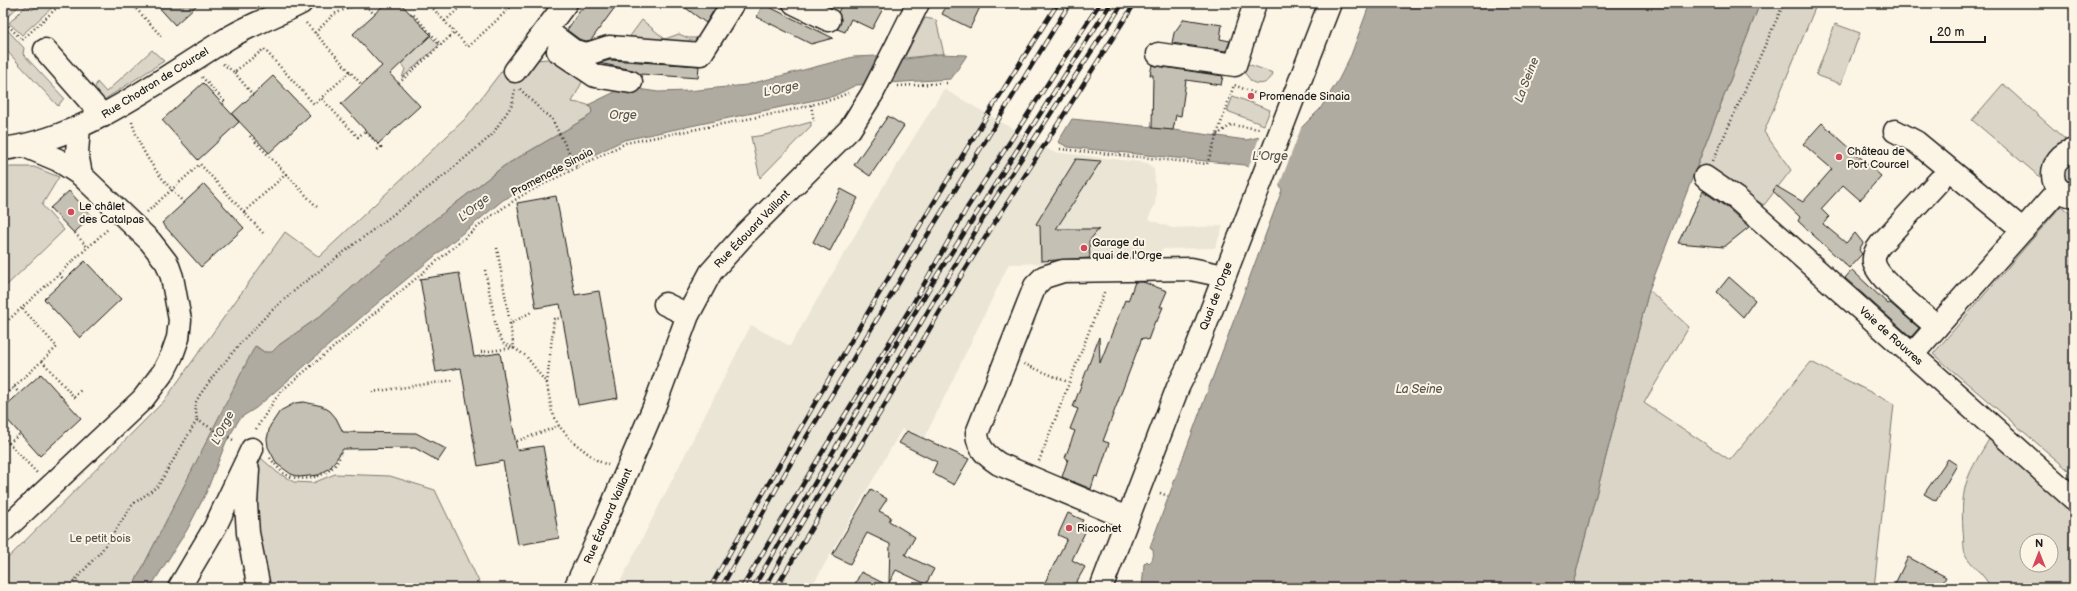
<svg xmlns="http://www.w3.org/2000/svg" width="2077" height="591" font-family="'Balsamiq Sans',sans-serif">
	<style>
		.built { fill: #ebe5d6 }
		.green { fill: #dbd5c8; stroke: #7c7872; fill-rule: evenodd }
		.water { fill: #b0aba1; stroke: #75726c }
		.pier { fill: #fcf5e5 }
		.building { fill: #c4c0b3; stroke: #1c1c1c }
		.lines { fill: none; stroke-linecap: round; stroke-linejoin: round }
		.minor-casing { stroke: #1c1c1c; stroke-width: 25 }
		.major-casing { stroke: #1c1c1c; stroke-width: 25 }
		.path { stroke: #1c1c1c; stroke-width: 2.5; stroke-dasharray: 1 3; stroke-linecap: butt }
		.minor { stroke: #fcf5e5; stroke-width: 22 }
		.major { stroke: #fcf5e5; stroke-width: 22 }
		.rail-casing { stroke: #1c1c1c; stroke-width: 4.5 }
		.rail { stroke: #fcf5e5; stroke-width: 3; stroke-dasharray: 9; stroke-linecap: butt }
		.minor-bridge-casing { stroke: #1c1c1c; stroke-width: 25; stroke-linecap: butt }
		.minor-bridge { stroke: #fcf5e5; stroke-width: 22 }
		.poi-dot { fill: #d1495b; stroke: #fcf5e5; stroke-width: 1.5 }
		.labels { text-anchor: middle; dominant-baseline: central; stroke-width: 4; stroke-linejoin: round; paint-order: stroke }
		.street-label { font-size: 11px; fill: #1c1c1c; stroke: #fcf5e5 }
		.poi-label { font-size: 11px; fill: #1c1c1c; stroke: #fcf5e5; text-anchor: start }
		.park-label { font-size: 11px; fill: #555450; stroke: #fcf5e5 }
		.water-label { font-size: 12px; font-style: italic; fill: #575551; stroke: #fcf5e5 }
	</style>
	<rect width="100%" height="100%" fill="#fcf5e5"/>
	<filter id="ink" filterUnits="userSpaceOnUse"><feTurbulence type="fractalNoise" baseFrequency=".025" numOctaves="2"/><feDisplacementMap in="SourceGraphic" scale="8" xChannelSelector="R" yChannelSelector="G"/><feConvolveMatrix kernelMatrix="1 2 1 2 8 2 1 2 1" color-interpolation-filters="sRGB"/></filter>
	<g filter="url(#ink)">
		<path class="built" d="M944,89L1053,152L1148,163L1154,169L1156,194L1155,204L1148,219L1172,228L1223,226L1215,248L1162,249L1158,261L1009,264L924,439L902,429L811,588H617L751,325L790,346L883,187Z"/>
		<path class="green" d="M3,3H22L6,18L3,15Z
			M40,3H57L22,35L9,23L27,5L32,10Z
			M1760,3H1817L1764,132L1791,170L1764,205L1697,166Z
			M925,18L936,20L944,54L904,58Z
			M642,20L665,39L679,34L688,38H705L701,44L625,43Z
			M1835,24L1860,33L1841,84L1816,75Z
			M3,25L24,48L23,54L64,98L58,106L5,49L3,46Z
			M430,36L439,45L402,78L405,69L401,64Z
			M152,50L164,61L102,101L94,90L97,82L106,92Z
			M561,58L585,76L572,102C580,104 591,102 592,112L588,117L504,166L385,258L319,317L279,345L272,353L264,352L256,346L132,588H3V563L164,401L285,232L319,257L465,119L507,64L535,60Z
			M1245,63L1273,73C1270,83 1261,86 1252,82L1244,72Z
			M2003,84L2067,141L2055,148L2040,177L1972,120Z
			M1233,96L1270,110L1264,125L1227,111Z
			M811,122V126L760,178L751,137L765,135Z
			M2074,158V186H2070L2062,176L2064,163Z
			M3,167H34L59,177L42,205L64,230L3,289Z
			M2061,206L2074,217V475L1933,354Z
			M1649,290L1689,327L1644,403L1730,460L1811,362L1894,404L1874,588H1572Z
			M1991,436L2074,512V588H1991C1985,575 1969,563 1965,554C1963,548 1964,537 1963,530C1960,484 1968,474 1991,436ZM2027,541H2051V565H2027Z
			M253,451L278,473L294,482L313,483L335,474L390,476L435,490L482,588H266L260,552Z"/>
		<path class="water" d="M1370,3H1760L1649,290L1572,588H1142L1144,564L1147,561L1149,563C1153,560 1154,556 1153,550L1150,547L1282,190L1279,184L1245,165L1068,147L1058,142L1072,119L1152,127L1246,140L1301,128L1320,109L1339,79L1351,55Z
			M939,54L967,55L951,79L856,85L834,96L624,140L503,200L380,301L256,408L240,418L226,442L206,493L187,530L150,588H132L255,346L264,352H272L279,345L319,317L385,258L504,166L588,117L592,112L591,108L588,105L619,90L631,88L658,92L688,91L746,85L853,57L877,56L907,59Z"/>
		<path class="pier" d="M1303,123L1279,186L1248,169L1260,135L1277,133L1300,126Z"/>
		<path class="building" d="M155,3H199L175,25Z
			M386,3H400L431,35L390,74L420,106L378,144L341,104L382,66L353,34Z
			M588,3H618L591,40L586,41L579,39L567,30L581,9L583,10Z
			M679,3H718L706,23Z
			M843,3H886L872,29L851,19L845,32L837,29L841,20L838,12Z
			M948,3H982L970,28L942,14Z
			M763,4L833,38L811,44L757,17Z
			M1184,19L1222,25L1220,39L1230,41L1226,51L1172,43L1174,33Z
			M610,60L699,66L698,78L640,74L633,70L599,63Z
			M1152,65L1156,66L1223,76L1221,85L1186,80L1181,116L1176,115L1173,130L1152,128L1153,75H1150Z
			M273,76L310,115L269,153L232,114Z
			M203,83L239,122L198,160L162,120Z
			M888,116L904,126L870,176L854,165Z
			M1822,123L1881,176L1860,200L1843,185L1821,209L1829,217L1823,224L1846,243L1855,233L1863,243L1859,250L1862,254L1849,268L1798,221L1800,217L1773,191L1776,186L1803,202L1832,169L1803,144Z
			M1076,159L1101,161L1056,229H1099L1089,241L1090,258L1041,261L1040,226L1036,224Z
			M204,184L244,228L201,267L162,223Z
			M841,189L858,198L830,251L813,242Z
			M69,191L92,216L74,233L50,208Z
			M1703,191L1729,209L1749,227L1724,247L1678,243Z
			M556,196L575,295L599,291L618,398L578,405L560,304L536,308L517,203Z
			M85,261L121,299L80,338L44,299Z
			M1852,270L1888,304L1890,303L1919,328L1911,337L1845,278Z
			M459,273L474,357L500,353L517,450L543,446L559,538L518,545L503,461L478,466L461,368L436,372L420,279Z
			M1729,277L1755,300L1743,317L1717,292Z
			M1135,282H1143L1167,291L1160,307H1163L1157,321H1155L1148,340L1142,338L1103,441L1109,443L1098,477L1095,476L1091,489L1062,477L1068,459L1065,458L1075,431L1070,429L1078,409L1073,407L1099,337L1100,363L1125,300L1128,301Z
			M41,374L81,418L40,456L3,415V408Z
			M304,402L322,406L330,411L336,418L343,432L416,433L446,449L438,461L415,448L343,449L331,467L319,475L299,477L291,474L277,464L268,447L267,439L270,426L280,411L295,403Z
			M907,431L969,459L954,485L932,473L937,462L899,443Z
			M1948,459L1957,465L1936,501L1924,494Z
			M871,489L887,499L879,511L891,517L889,521L915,537L905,555L934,569L926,584L896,570L889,583L890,544L867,533L850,564L832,555Z
			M1068,513L1083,520L1079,527L1086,530L1072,560L1085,567L1073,588H1042L1067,539L1058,535Z
			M1908,557L1946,577L1940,588H1893Z
			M861,572L893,588H853Z"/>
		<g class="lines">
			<defs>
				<path id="minor" d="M794,3L829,20
					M546,30L574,51L587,54L609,47L701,54L733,3
					M899,41L918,3
					M45,50L103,116
					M558,51L595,76L631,82
					M1158,54L1235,65L1255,3
					M515,71L566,3
					M79,127L77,153L81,175
					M1895,131L1916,142L2023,230
					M3,149C88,138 158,80 230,37C252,24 278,15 301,3
					M2074,150C2046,156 2046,194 2074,196
					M1705,177L1737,199L2074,499
					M665,304L688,315
					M1937,327C1924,315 1876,278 1874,262C1873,255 1876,250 1880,245L1939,181
					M1912,355L2059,189
					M248,469L246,504L248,533L259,588
					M1127,518L999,464C987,456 978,449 977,433L1035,286L1044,277L1063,271L1191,269L1224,276
					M3,531L143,399L164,371L172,355L178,338L180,320L172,277L167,263L150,241L81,175L58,160L25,146
					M179,588L215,527L252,449
					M575,588L597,541L654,407L688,315L711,272L745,234L850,129L872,94"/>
				<path id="major" d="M1101,588L1178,387L1194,355L1330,3"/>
			</defs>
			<use href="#minor" class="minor-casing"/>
			<use href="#major" class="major-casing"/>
			<path class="path" d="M131,3L163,38
				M363,3L374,14
				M428,3L468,47L515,3
				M411,14L412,13L441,45
				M3,20L22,40L62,3
				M445,21L464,3
				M306,23L362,85
				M315,33L334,14L360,3
				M223,64L234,72
				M350,72L321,98L358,137L365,131L381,147L377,150
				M202,77L225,102L223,104
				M399,83L455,32
				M898,86L948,83
				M520,89L542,111L552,119L577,168
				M253,95L234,72L264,49L314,104L321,98
				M811,105L814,121
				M132,122C142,157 160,177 184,203
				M1217,135L1231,125L1260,129
				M1060,149L1207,164L1234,85L1272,100
				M1713,161L1784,3
				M286,174L317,207
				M147,212L200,164L263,233
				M244,212L286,174L249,135
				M75,233L88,248
				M497,248L510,324
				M485,270L497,332L504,344L514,348L526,356L547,384L552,412L559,426L573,442L598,461L608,465
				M59,274L64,280
				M3,325L109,228
				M481,352L514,348L510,324L533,311
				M42,361L74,397L82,389
				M1024,364L1068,382
				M547,383L554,319L562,318
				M14,387L19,393
				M372,392L454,380
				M3,397L57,347L22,308
				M197,420L235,441
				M256,429L280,392L491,216L524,194L626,143L783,112L834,99L848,93
				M3,437L37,473
				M517,441L559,426
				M9,443L20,434
				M270,458C274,463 278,468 282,472C296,483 320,479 332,468C336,465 338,460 341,455
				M1039,461L1105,290
				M1160,493L1168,496
				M68,588L102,550L133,504L158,486L197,420L195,404L199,396L214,375L243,340L269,313L301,285L446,174L491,136L512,105L515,89"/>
			<use href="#minor" class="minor"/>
			<use href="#major" class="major"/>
			<defs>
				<path id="rail" d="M710,588C820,390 936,194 1058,3
					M721,588L788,468L914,257L1070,3
					M742,588L812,469L911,307L967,208L1100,3
					M753,588L934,280L1111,3
					M765,588L798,529L993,202L1123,3
					M776,588L964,271L1135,3"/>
			</defs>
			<use href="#rail" class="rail-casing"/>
			<use href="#rail" class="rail"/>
			<defs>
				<path id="minor-bridge" d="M872,94L899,41"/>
			</defs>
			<use href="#minor-bridge" class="minor-bridge-casing"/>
			<use href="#minor-bridge" class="minor-bridge"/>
		</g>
	</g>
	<g class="poi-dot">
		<circle cx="1251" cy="96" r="4"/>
		<circle cx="1839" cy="157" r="4"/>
		<circle cx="71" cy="212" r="4"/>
		<circle cx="1084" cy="248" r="4"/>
		<circle cx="1069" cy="528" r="4"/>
	</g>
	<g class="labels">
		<g class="street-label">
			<text transform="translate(155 83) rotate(-32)">Rue Chodron de Courcel</text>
			<text transform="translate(552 172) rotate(-28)">Promenade Sinaia</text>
			<text transform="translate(752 229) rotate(-46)">Rue Édouard Vaillant</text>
			<text transform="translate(1216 296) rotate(-69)">Quai de l'Orge</text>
			<text transform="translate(1891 336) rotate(42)">Voie de Rouvres</text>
			<text transform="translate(608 516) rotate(-66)">Rue Édouard Vaillant</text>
		</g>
		<g class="poi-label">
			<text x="1259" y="96">Promenade Sinaia</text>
			<text x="1847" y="151">Château de<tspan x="1847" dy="13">Port Courcel</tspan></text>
			<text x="79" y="206">Le châlet<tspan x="79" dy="13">des Catalpas</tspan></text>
			<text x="1092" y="242">Garage du<tspan x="1092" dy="13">quai de l'Orge</tspan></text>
			<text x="1077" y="528">Ricochet</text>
		</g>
		<g class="park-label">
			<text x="100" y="538">Le petit bois</text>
		</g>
		<g class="water-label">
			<text transform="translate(1527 80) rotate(-69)">La Seine</text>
			<text transform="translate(781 89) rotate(-12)">L'Orge</text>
			<text x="623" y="115">Orge</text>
			<text x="1270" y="156">L'Orge</text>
			<text transform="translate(474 208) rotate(-39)">L'Orge</text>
			<text x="1419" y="389">La Seine</text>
			<text transform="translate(223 428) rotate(-63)">L'Orge</text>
		</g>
	</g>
	<rect width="2077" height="591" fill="none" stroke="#fcf5e5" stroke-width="16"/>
	<rect x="8" y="8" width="2061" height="575" fill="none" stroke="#1c1c1c" stroke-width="1.5" filter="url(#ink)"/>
	<g transform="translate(2039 553)"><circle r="19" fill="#fcf5e5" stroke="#a29e95"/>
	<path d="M0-3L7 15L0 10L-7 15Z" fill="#d1495b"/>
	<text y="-6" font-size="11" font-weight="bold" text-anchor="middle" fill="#1c1c1c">N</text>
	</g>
	<path d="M1931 36v6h54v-6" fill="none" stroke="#1c1c1c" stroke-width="2"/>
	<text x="1937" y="36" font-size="12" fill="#1c1c1c" stroke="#fcf5e5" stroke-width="3" paint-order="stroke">20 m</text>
</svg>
